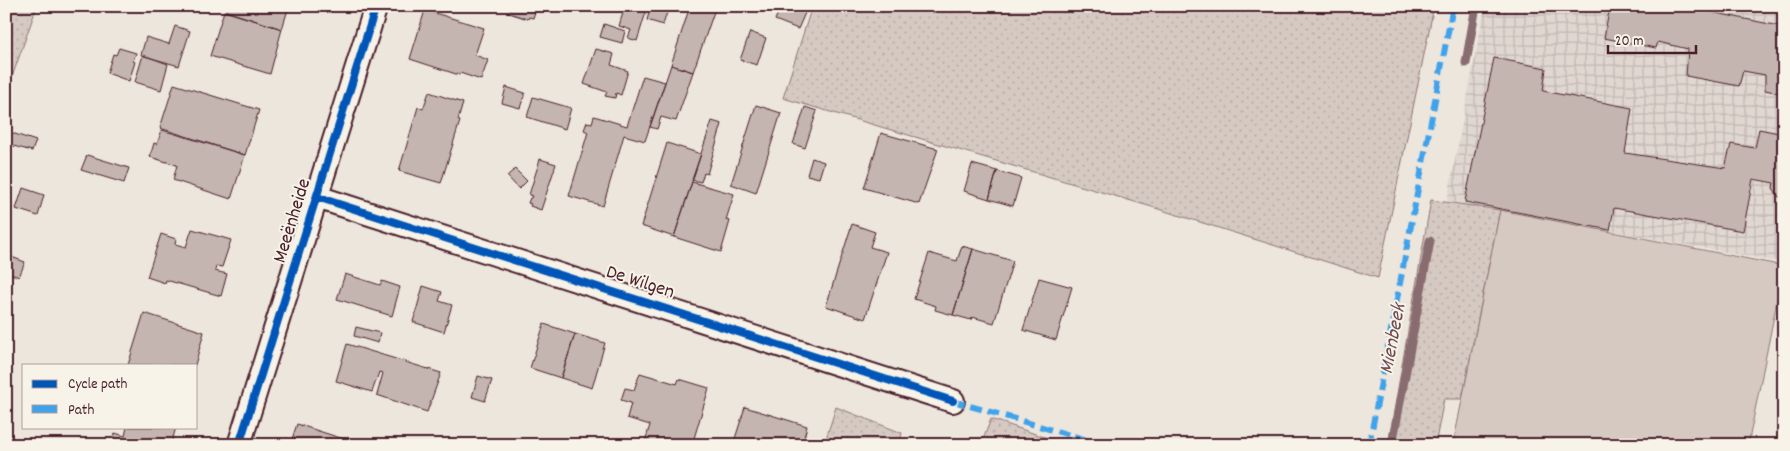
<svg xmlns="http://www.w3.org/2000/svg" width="1790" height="451" font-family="Dekko,sans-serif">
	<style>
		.industrial { fill: url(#industrial-grid) }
		.grass { fill: url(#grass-dots); stroke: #907476 }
		.pitch { fill: #d5c9c2; stroke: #907476 }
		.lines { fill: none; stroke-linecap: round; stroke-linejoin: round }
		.stream { stroke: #896c6f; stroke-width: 9 }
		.building { fill: #c4b5b0; stroke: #4a1f2b }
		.minor-casing { stroke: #4a1f2b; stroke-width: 26 }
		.minor { stroke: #f7f3e8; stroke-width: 22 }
		.quiet { stroke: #40a2eb; stroke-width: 6; stroke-dasharray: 12 6; stroke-linecap: butt }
		.cycleway-casing { stroke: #f7f3e8; stroke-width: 11 }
		.cycleway { stroke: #0057b8; stroke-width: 8 }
		.labels { text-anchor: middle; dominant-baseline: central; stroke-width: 4; stroke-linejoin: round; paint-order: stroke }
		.street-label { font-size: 20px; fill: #4a1f2b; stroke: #f7f3e8 }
		.water-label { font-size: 21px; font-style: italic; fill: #6f4c53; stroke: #f7f3e8 }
	</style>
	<defs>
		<pattern id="industrial-grid" width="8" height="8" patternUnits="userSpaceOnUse" patternTransform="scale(1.25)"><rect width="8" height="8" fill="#e0d7d0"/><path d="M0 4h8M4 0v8" fill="none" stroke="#c2b8b3"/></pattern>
		<pattern id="grass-dots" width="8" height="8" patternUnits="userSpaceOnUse" patternTransform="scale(1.25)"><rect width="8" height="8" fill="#d5c9c2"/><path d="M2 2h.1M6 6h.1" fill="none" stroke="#b8aca7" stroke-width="1.8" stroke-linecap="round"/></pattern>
	</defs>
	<rect width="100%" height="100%" fill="#ece6dd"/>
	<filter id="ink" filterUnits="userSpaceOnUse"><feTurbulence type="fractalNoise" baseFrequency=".02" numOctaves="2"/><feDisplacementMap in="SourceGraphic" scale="10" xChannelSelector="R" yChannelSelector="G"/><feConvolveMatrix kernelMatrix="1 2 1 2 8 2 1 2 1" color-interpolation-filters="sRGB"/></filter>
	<g filter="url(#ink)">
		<path class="industrial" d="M1485,6H1784V263L1447,201Z"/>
		<path class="grass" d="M6,6H37L6,94Z
			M812,6H1434L1378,278L1152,207L783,98Z
			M1431,200L1500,210L1462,399H1444L1435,445H1388Z
			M836,407L902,433L899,445H824Z
			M991,419L1068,445H981Z"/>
		<path class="pitch" d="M1500,210L1784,266L1748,445H1453Z"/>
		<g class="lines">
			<path class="stream" d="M1466,63L1476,6
				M1392,445L1430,241"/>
		</g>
		<path class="building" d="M227,6H289L282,29L226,11Z
			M511,6H524L532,9V11L535,12L533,18L529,17L528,19L509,13Z
			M625,6L646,12L637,41L628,38L631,30L619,26Z
			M651,6H669L663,25L647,20Z
			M690,6H716L693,72L671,65Z
			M781,6H808L798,29L775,20Z
			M1610,6H1682L1784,27V94L1765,90V75L1743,71L1739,86L1686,76L1688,49L1658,42L1656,48L1604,38Z
			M425,10L484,28L475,55L488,60L481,80L460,73L459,75L410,59Z
			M224,11L282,29L270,74L210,56Z
			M604,24L625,31L622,43L600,37Z
			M175,26L190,31L179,66L141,55L146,37L169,44Z
			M750,32L766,38L757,65L740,60Z
			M119,48L136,53L133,61L135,62L129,81L107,73L113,54L116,55Z
			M596,49L614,54L611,65L628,71L621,95L616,93L615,98L605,96L607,92L584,84Z
			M143,55L168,64L161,90L135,82Z
			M1494,58L1546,68L1543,91L1632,108L1625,153L1725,168L1731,144L1755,148L1759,129L1784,134V197H1779L1773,188L1774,183L1753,179L1743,231L1614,208L1610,230L1465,202Z
			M671,65L693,72L676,121L661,117L657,129L650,127Z
			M643,76L665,82L645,141L624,135L603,206L569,196L588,132L584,130L587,122L592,123L594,116L627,126Z
			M174,84L259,110L245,155L160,128Z
			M506,87L525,93L520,108L502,103Z
			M429,92L463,103L458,120L460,121L441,183L399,171L418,107L423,109Z
			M533,97L571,108L565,129L527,117Z
			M756,105L781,113L756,193L731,184Z
			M805,107L817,111L805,148L793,144Z
			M712,121L722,124L707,174L704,173L701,182L692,180Z
			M162,130L245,155L231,199L173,180L177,165L150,157L154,143L157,144Z
			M9,132L36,141L32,151L6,144Z
			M881,133L938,149L919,204L864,188Z
			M667,143L701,154L674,237L641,226Z
			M87,155L129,168L124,183L81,170Z
			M812,158L824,162L819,178L807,175Z
			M540,159L556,164L541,210L530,206L531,204L528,203L530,198H531L532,196L529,195Z
			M972,164L997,171L989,199L964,191Z
			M515,169L527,181L519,189L507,176Z
			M997,171L1021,178L1013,206L989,199Z
			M692,182L734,194L726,220L730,221L721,252L674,237Z
			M23,188L44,195L38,216L16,209Z
			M852,224L875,232L870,247L887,252L865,319L826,306Z
			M192,229L231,240L222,267L216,266L215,271L227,274L221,296L166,280L165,283L147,277L161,234L176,239L175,244L186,247Z
			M962,246L973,249L953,315L935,310L936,306L914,299L929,253L957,261Z
			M973,249L1013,261L994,323L972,317L971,320L953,315Z
			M6,255L25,262L19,277L6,272Z
			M345,274L380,285L382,281L400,287L392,316L337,299Z
			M1039,278L1072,287L1056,340L1023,330Z
			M423,286L442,292L439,301L452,305L444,332L413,322Z
			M144,313L204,332L195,365H128Z
			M544,324L575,334L561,378L530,368Z
			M356,327L380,333L378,343L354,336Z
			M575,334L605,343L592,388L561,378Z
			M347,344L441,373L427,412L377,395L383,373L379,372L372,392L336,381Z
			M640,373L677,384L679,379L709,388L692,445H644L650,425L627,418L631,403L621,400L625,388L634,390Z
			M478,376L492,380L485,401L472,397Z
			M745,407L807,426L802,445H733Z
			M297,424L362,445H290Z
			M127,427H176L171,445H112L115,433L125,436Z"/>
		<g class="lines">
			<defs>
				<path id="minor" d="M317,197L953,401
					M239,445L376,6"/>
			</defs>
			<use href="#minor" class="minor-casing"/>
			<use href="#minor" class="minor"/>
			<path class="quiet" d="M953,401L1104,445
				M1369,445L1453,6"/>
			<defs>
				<path id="cycleway" d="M317,197L953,401
					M239,445L376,6"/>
			</defs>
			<use href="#cycleway" class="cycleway-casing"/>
			<use href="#cycleway" class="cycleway"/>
		</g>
	</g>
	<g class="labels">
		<g class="street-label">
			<text transform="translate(293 221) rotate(-73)">Meeënheide</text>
			<text transform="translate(640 283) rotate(18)">De Wilgen</text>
		</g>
		<g class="water-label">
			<text transform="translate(1394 339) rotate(-79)">Mienbeek</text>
		</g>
	</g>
	<rect width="1790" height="451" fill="none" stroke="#f7f3e8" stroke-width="25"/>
	<rect x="12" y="12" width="1765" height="426" fill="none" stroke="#4a1f2b" stroke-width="2" filter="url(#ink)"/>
	<rect x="22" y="364" width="175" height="65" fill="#f7f3e8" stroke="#b29e9c"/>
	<rect x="32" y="380" width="25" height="8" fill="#0057b8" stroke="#b29e9c"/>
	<text x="68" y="388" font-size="15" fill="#4a1f2b">Cycle path</text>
	<rect x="32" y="405" width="25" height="8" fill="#40a2eb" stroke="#b29e9c"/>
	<text x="68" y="414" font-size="15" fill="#4a1f2b">Path</text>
	<path d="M1608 45v8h88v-8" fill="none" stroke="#4a1f2b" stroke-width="2.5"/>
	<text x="1615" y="45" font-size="15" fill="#4a1f2b" stroke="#f7f3e8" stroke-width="4" paint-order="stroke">20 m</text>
</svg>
